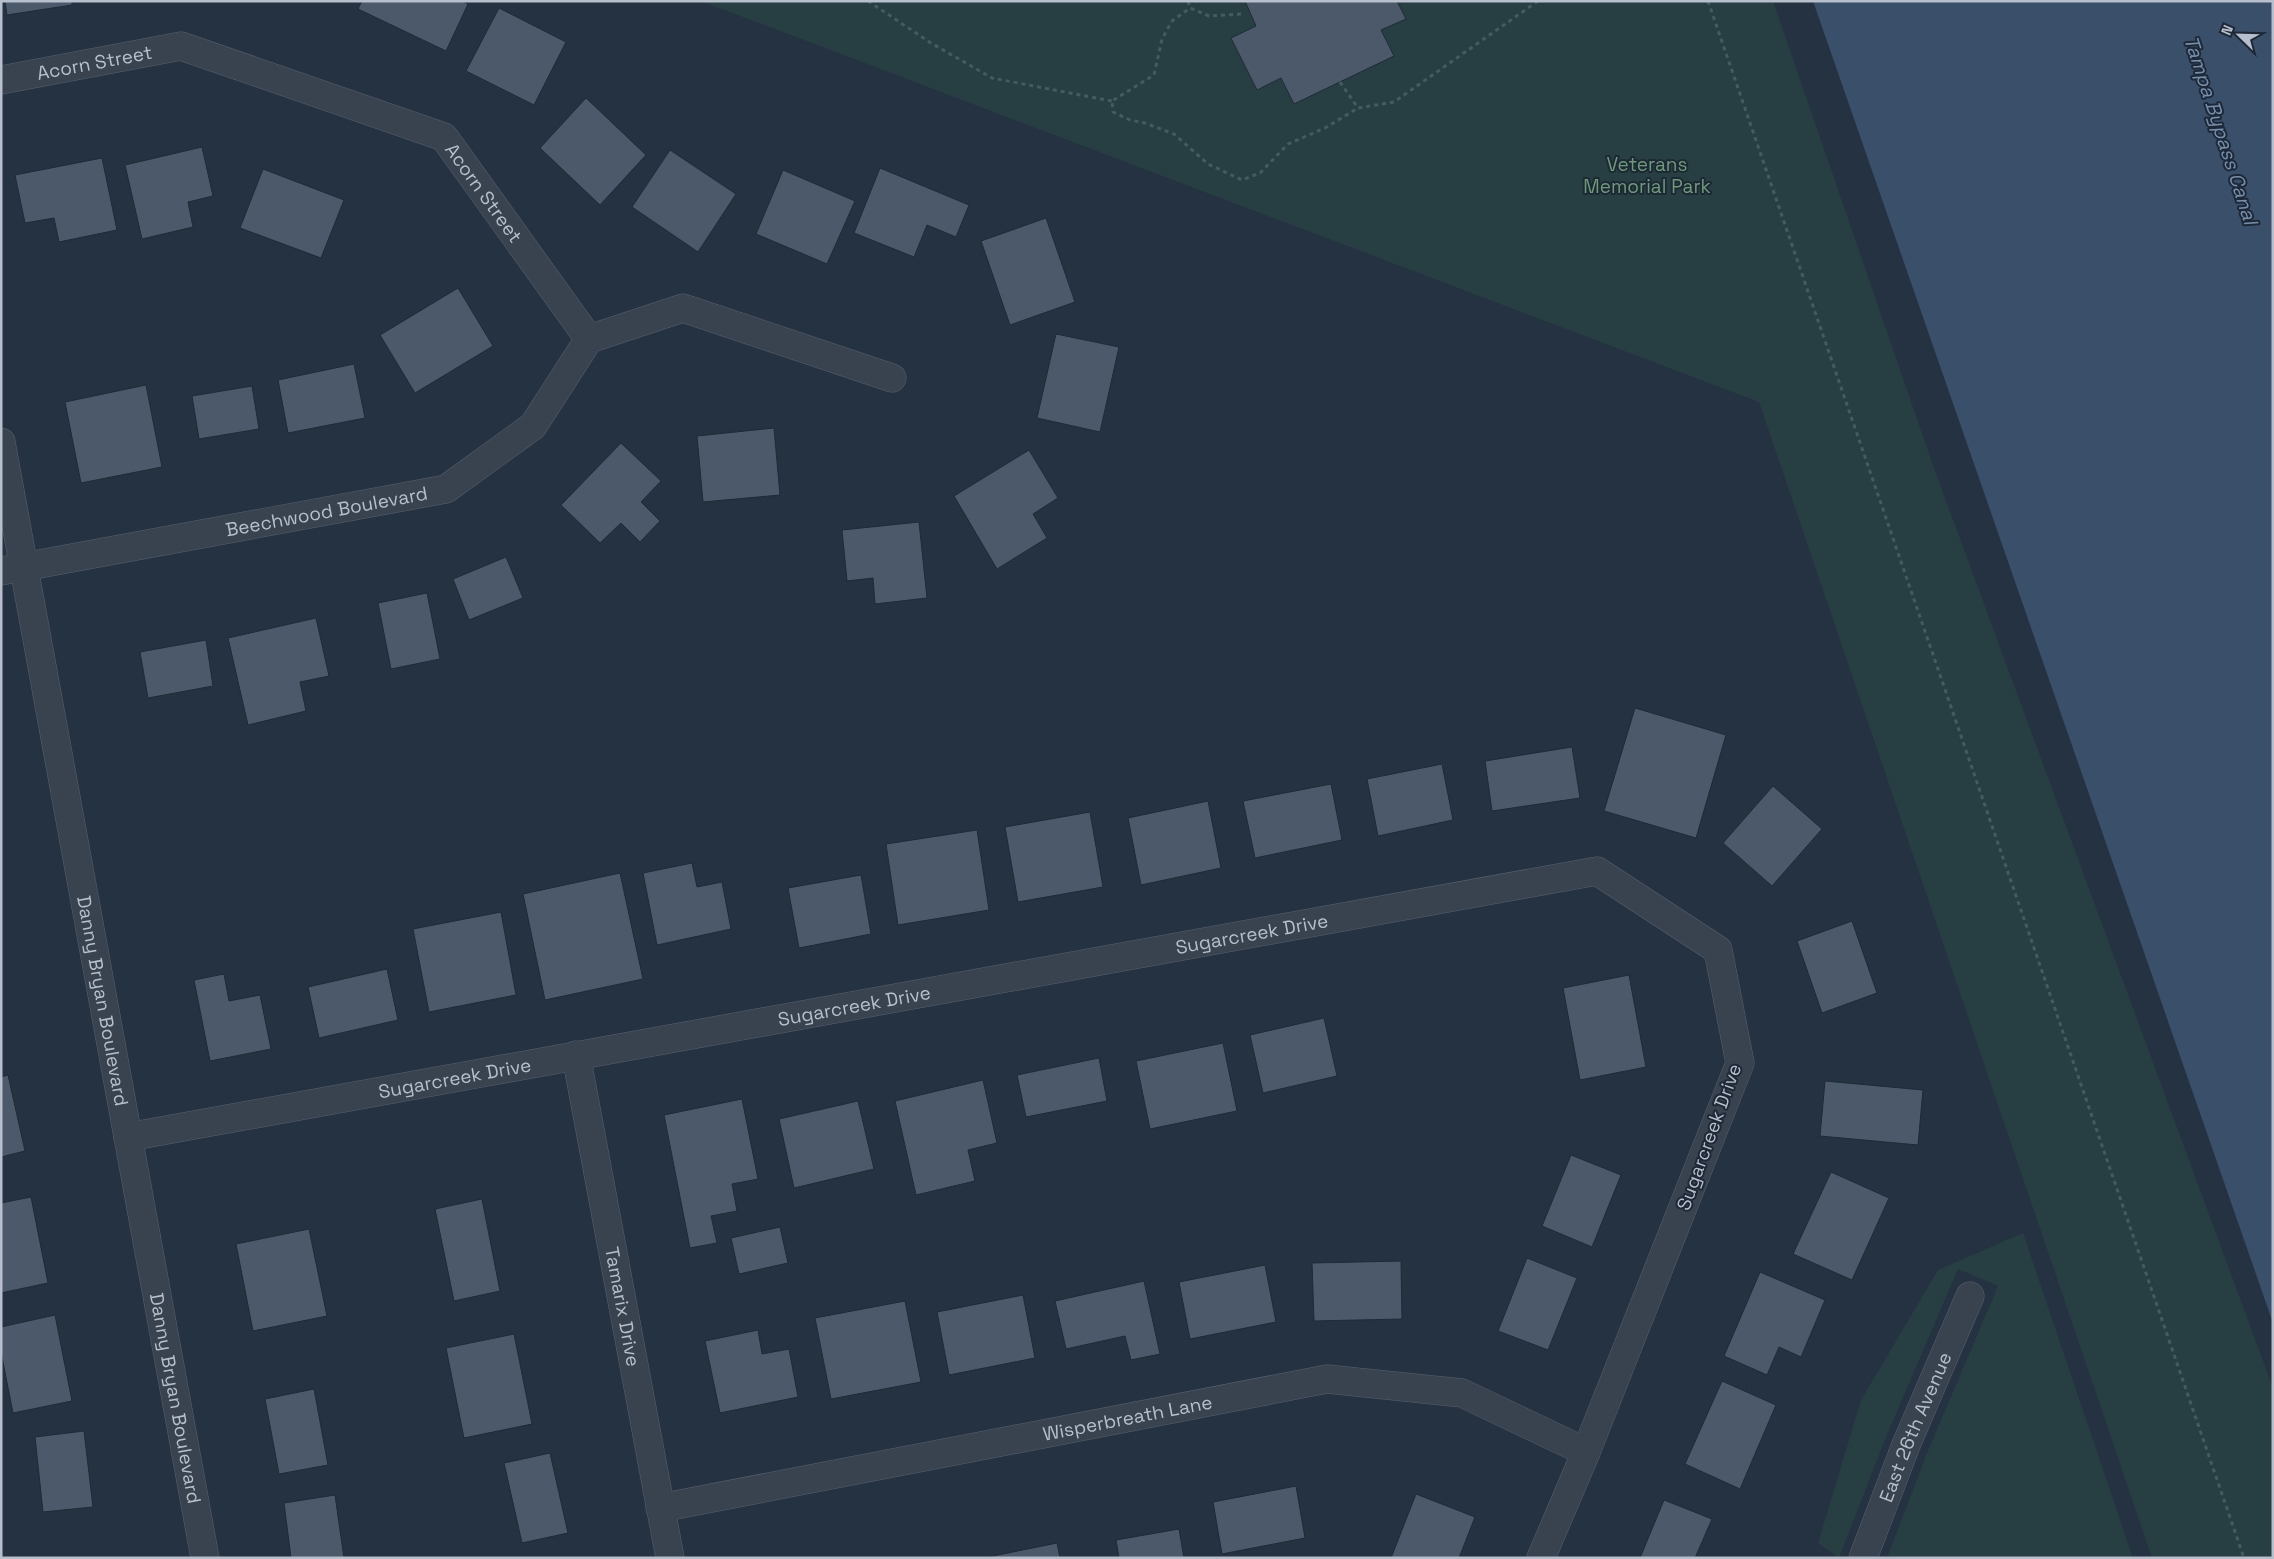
<svg xmlns="http://www.w3.org/2000/svg" width="2274" height="1559" font-family="'Space Grotesk',sans-serif">
	<style>
		.green { fill: #273f42 }
		.water { fill: #3a506a }
		.building { fill: #4b596a; stroke: #202a37 }
		.lines { fill: none; stroke-linecap: round; stroke-linejoin: round }
		.minor-casing { stroke: #57616e; stroke-width: 29 }
		.path { stroke: #455c5e; stroke-width: 3; stroke-dasharray: 4 4; stroke-linecap: butt }
		.minor { stroke: #394350; stroke-width: 28 }
		.labels { text-anchor: middle; dominant-baseline: central; stroke-width: 4; stroke-linejoin: round; paint-order: stroke }
		.street-label { font-size: 19px; fill: #b6bfcb; stroke: #1e2836 }
		.park-label { font-size: 19px; fill: #6c9c76; stroke: #1e2836 }
		.water-label { font-size: 20px; font-style: italic; fill: #7590ae; stroke: #1e2836 }
	</style>
	<rect width="100%" height="100%" fill="#253241"/>
	<path class="green" d="M701,1H1773L1934,468L2273,1388V1558H2152L1759,402Z
		M2023,1233L2133,1558H1887L1927,1453L1998,1286L1958,1269L1886,1437L1839,1558L1818,1543L1861,1400L1938,1270Z"/>
	<path class="water" d="M1813,1H2273V1323Z"/>
	<path class="building" d="M5,1H72V5L7,15Z
		M362,1H463L468,4L446,51L358,9Z
		M1245,1H1397L1406,19L1381,30L1394,56L1294,104L1281,78L1257,90L1231,38L1256,26Z
		M499,8L566,42L534,105L466,71Z
		M586,98L646,155L600,205L540,148Z
		M202,147L213,196L188,202L193,227L142,239L125,165Z
		M670,150L736,194L698,252L632,207Z
		M102,158L117,230L59,242L54,218L25,223L15,175Z
		M880,168L969,205L956,237L927,225L914,257L854,233Z
		M263,169L344,200L321,258L240,228Z
		M783,170L855,201L827,264L756,234Z
		M1046,218L1075,302L1010,325L981,241Z
		M458,288L493,346L415,393L380,335Z
		M1056,334L1119,347L1100,432L1037,418Z
		M354,364L365,418L288,433L278,380Z
		M146,385L162,467L81,483L65,402Z
		M252,386L259,429L199,439L192,396Z
		M774,428L780,495L703,502L697,436Z
		M621,443L661,481L641,502L660,521L640,542L621,523L600,543L561,505Z
		M1029,450L1058,498L1033,514L1047,538L997,569L954,496Z
		M919,522L927,598L875,604L873,578L847,581L842,530Z
		M506,557L523,598L469,620L453,579Z
		M427,593L440,659L391,669L378,603Z
		M316,618L329,676L300,682L306,711L248,725L228,638Z
		M206,640L213,686L148,698L140,652Z
		M1635,708L1726,735L1696,838L1604,811Z
		M1572,747L1580,798L1492,811L1485,761Z
		M1442,764L1453,820L1378,836L1367,779Z
		M1331,784L1342,840L1255,858L1243,801Z
		M1773,786L1822,829L1772,886L1723,843Z
		M1208,801L1221,868L1141,885L1128,818Z
		M1090,812L1103,887L1018,902L1005,827Z
		M977,830L989,910L898,925L886,844Z
		M692,863L697,887L722,882L731,929L657,945L643,873Z
		M620,873L643,979L545,1000L523,894Z
		M861,875L871,934L799,948L788,888Z
		M501,912L516,995L429,1012L413,929Z
		M1852,921L1877,993L1822,1013L1797,941Z
		M387,969L398,1020L319,1038L308,987Z
		M224,974L229,1001L260,995L271,1049L210,1061L194,980Z
		M1629,975L1646,1067L1580,1080L1563,988Z
		M1324,1018L1337,1076L1263,1093L1250,1035Z
		M1223,1043L1237,1111L1150,1129L1136,1061Z
		M1099,1058L1107,1101L1026,1117L1017,1075Z
		M8,1075L25,1151L1,1157V1077Z
		M983,1080L997,1143L968,1150L975,1181L916,1195L895,1101Z
		M1825,1081L1923,1090L1918,1145L1820,1136Z
		M742,1099L758,1179L732,1184L737,1211L711,1216L717,1243L690,1248L664,1115Z
		M858,1101L874,1169L794,1188L779,1119Z
		M1571,1155L1621,1175L1592,1247L1542,1226Z
		M1831,1172L1889,1198L1852,1280L1793,1254Z
		M31,1197L48,1283L1,1293V1203Z
		M482,1199L500,1291L454,1301L435,1209Z
		M780,1227L788,1263L739,1274L731,1238Z
		M309,1229L327,1316L253,1331L236,1244Z
		M1527,1258L1577,1278L1548,1350L1498,1331Z
		M1401,1261L1402,1319L1314,1321L1312,1263Z
		M1265,1265L1276,1322L1190,1339L1179,1282Z
		M1760,1272L1825,1300L1801,1357L1779,1347L1767,1375L1724,1356Z
		M1144,1281L1160,1354L1131,1360L1125,1336L1066,1349L1055,1301Z
		M1023,1295L1035,1358L949,1375L937,1312Z
		M905,1301L921,1382L831,1399L815,1318Z
		M55,1315L72,1401L13,1413L1,1352V1327Z
		M758,1330L762,1354L789,1349L798,1397L720,1413L705,1341Z
		M514,1334L532,1424L464,1438L446,1348Z
		M1722,1381L1776,1405L1740,1489L1685,1464Z
		M314,1389L328,1465L279,1474L265,1399Z
		M84,1431L93,1507L43,1512L35,1437Z
		M550,1453L568,1533L522,1543L504,1463Z
		M1296,1486L1305,1538L1222,1554L1213,1502Z
		M1416,1494L1475,1517L1459,1558H1391Z
		M335,1495L344,1558H291L284,1503Z
		M1664,1500L1712,1519L1695,1558H1640Z
		M1179,1529L1184,1558H1119L1116,1540Z
		M1057,1543L1060,1558H983Z"/>
	<g class="lines">
		<defs>
			<g id="minor">
				<path id="s1" d="M1,80L181,46L444,137L589,339"/>
				<path d="M589,339L683,308L892,378"/>
				<path id="s2" d="M1,442L205,1558"/>
				<path id="s3" d="M1,571L446,489L533,426L589,339"/>
				<path id="s4" d="M576,1055L670,1558"/>
				<path id="s5" d="M128,1137L1597,871L1718,950L1740,1063L1586,1452L1541,1558"/>
				<path id="s6" d="M660,1508L1327,1379L1462,1393L1586,1452"/>
				<path id="s7" d="M1863,1558L1906,1445L1970,1296"/>
			</g>
		</defs>
		<use href="#minor" class="minor-casing"/>
		<path class="path" d="M868,1L931,43L992,78L1112,101
			M1188,1L1190,8
			M1708,1L2244,1558
			M1241,14L1209,16L1190,8L1172,21L1162,39L1154,75L1112,101L1113,112L1130,120L1145,123L1174,134L1208,164L1242,180L1260,173L1288,144L1325,128L1358,108
			M1340,82L1358,108L1394,102L1538,1"/>
		<use href="#minor" class="minor"/>
	</g>
	<g class="labels">
		<g class="street-label">
			<text stroke="none"><textPath href="#s1" startOffset="95">Acorn Street</textPath></text>
			<text stroke="none"><textPath href="#s1" startOffset="530">Acorn Street</textPath></text>
			<text stroke="none"><textPath href="#s3" startOffset="331">Beechwood Boulevard</textPath></text>
			<text stroke="none"><textPath href="#s5" startOffset="1142">Sugarcreek Drive</textPath></text>
			<text stroke="none"><textPath href="#s2" startOffset="568">Danny Bryan Boulevard</textPath></text>
			<text stroke="none"><textPath href="#s5" startOffset="738">Sugarcreek Drive</textPath></text>
			<text stroke="none"><textPath href="#s5" startOffset="332">Sugarcreek Drive</textPath></text>
			<text transform="translate(1709 1137) rotate(-70)">Sugarcreek Drive</text>
			<text stroke="none"><textPath href="#s4" startOffset="256">Tamarix Drive</textPath></text>
			<text stroke="none"><textPath href="#s2" startOffset="972">Danny Bryan Boulevard</textPath></text>
			<text stroke="none"><textPath href="#s6" startOffset="476">Wisperbreath Lane</textPath></text>
			<text stroke="none"><textPath href="#s7" startOffset="141">East 26th Avenue</textPath></text>
		</g>
		<g class="park-label">
			<text x="1647" y="164">Veterans<tspan x="1647" dy="22">Memorial Park</tspan></text>
		</g>
		<g class="water-label">
			<text transform="translate(2221 130) rotate(72)">Tampa Bypass Canal</text>
		</g>
	</g>
	<rect width="2274" height="1559" fill="none" stroke="#b6bfcb" stroke-width="5"/>
	<g transform="translate(2239 35) rotate(293)" stroke="#1e2836" stroke-width="4" paint-order="stroke">
	<path d="M0-4L9 19L0 12L-9 19Z" fill="#b6bfcb"/>
	<text y="-8" font-size="14" font-weight="bold" text-anchor="middle" fill="#b6bfcb">N</text>
	</g>
</svg>
